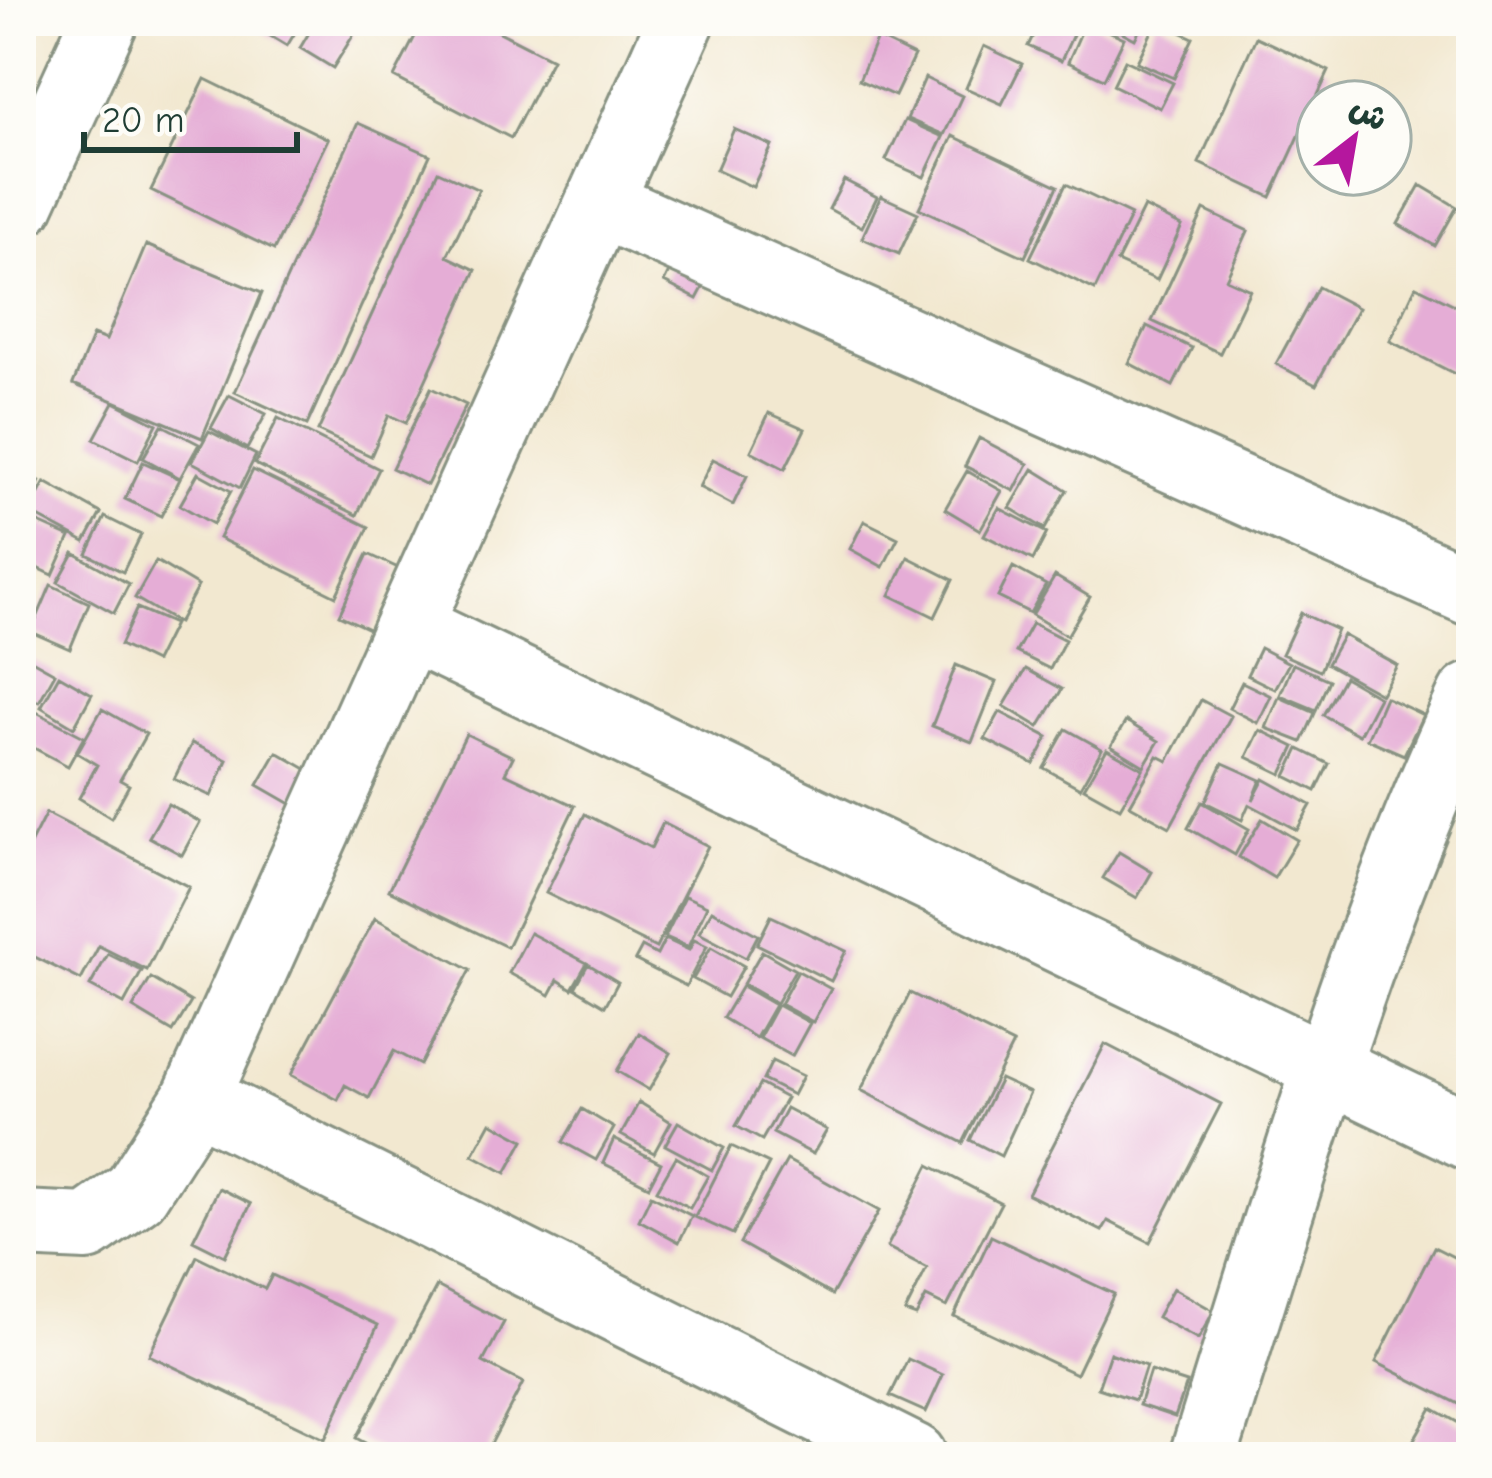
<svg xmlns="http://www.w3.org/2000/svg" width="1492" height="1478" font-family="'Comic Neue','Playpen Sans Arabic',sans-serif">
	<style>
		.building { fill: #e5add6 }
		.lines { fill: none; stroke-linecap: round; stroke-linejoin: round }
		.minor-casing { stroke: #889282; stroke-width: 72 }
		.minor { stroke: #fff; stroke-width: 66 }
	</style>
	<rect width="100%" height="100%" fill="#fdfcf7"/>
	<filter id="ink" filterUnits="userSpaceOnUse"><feTurbulence type="fractalNoise" baseFrequency=".00833" numOctaves="2"/><feDisplacementMap in="SourceGraphic" scale="24" xChannelSelector="R" yChannelSelector="G"/><feConvolveMatrix kernelMatrix="1 2 1 2 8 2 1 2 1" color-interpolation-filters="sRGB"/></filter>
	<filter id="wash" filterUnits="userSpaceOnUse"><feTurbulence type="fractalNoise" baseFrequency=".004" numOctaves="4" result="noise"/><feDisplacementMap in="SourceGraphic" scale="48" xChannelSelector="R" yChannelSelector="G"/><feGaussianBlur stdDeviation="2.7" result="paint"/><feColorMatrix in="noise" values="0 0 0 0 0 0 0 0 0 0 0 0 0 0 0 0 0 1.4 0 .05"/><feComposite in="paint" operator="in"/></filter>
	<g filter="url(#wash)">
		<rect width="100%" height="100%" fill="#f2e8d0"/>
		<g id="blocks">
			<path class="building" d="M255,21H302L287,46L252,25Z
				M316,21H333L354,34L333,68L300,48Z
				M423,21H478L552,59L511,138L394,77Z
				M1040,21H1079L1061,61L1028,46Z
				M1086,21L1124,38L1104,79L1068,62Z
				M1101,21H1144L1135,39Z
				M1157,21L1193,38L1174,78L1137,62Z
				M1256,37L1329,71L1271,197L1199,163Z
				M877,38L914,56L895,96L859,80Z
				M984,46L1022,64L1002,104L966,88Z
				M1125,60L1173,83L1160,108L1113,85Z
				M925,78L962,96L944,135L907,119Z
				M205,79L328,139L274,250L151,190Z
				M905,120L943,137L924,177L886,160Z
				M358,123L430,155L307,425L235,392Z
				M734,129L772,146L753,187L716,170Z
				M953,136L1058,186L1025,257L919,208Z
				M438,171L479,190L447,256L476,270L406,423L389,415L371,456L318,431Z
				M844,180L877,197L862,227L829,209Z
				M1066,184L1131,215L1095,290L1030,258Z
				M1420,185L1457,207L1435,246L1398,224Z
				M881,196L918,213L899,254L862,238Z
				M1144,207L1182,226L1157,280L1117,262Z
				M1204,210L1248,231L1226,279L1250,290L1220,353L1152,321Z
				M146,245L262,293L202,438L73,384L93,335L106,340Z
				M678,253L712,271L697,299L664,282Z
				M1416,286L1471,313V382L1390,341Z
				M1318,287L1358,308L1316,385L1276,364Z
				M1147,326L1192,348L1173,386L1129,363Z
				M431,388L466,405L427,485L392,468Z
				M229,395L266,414L247,449L211,428Z
				M114,402L157,424L138,461L94,439Z
				M769,413L805,429L785,469L751,451Z
				M278,418L379,469L357,515L255,464Z
				M162,425L199,444L180,478L143,458Z
				M209,431L256,455L240,488L192,462Z
				M979,438L1028,464L1014,491L965,466Z
				M713,459L747,476L733,505L699,487Z
				M143,462L180,479L161,516L125,499Z
				M1033,469L1067,490L1045,529L1010,508Z
				M253,470L369,527L336,596L219,538Z
				M967,471L1002,491L980,530L945,509Z
				M21,472L40,481L21,520Z
				M198,473L231,491L213,524L180,505Z
				M45,482L101,513L85,542L29,512Z
				M999,508L1047,533L1033,560L984,535Z
				M105,517L141,535L123,572L87,554Z
				M34,521L70,537L53,575L21,560V548Z
				M864,521L898,538L883,567L850,549Z
				M74,553L129,584L114,613L58,582Z
				M368,554L398,568L371,630L339,615Z
				M908,557L953,580L935,617L890,595Z
				M156,561L198,586L178,623L135,598Z
				M1013,567L1046,585L1030,613L998,597Z
				M1055,576L1090,597L1067,636L1032,615Z
				M51,585L89,603L70,649L31,632Z
				M137,608L174,624L155,662L120,645Z
				M1301,613L1337,630L1320,671L1282,654Z
				M1032,623L1065,640L1050,669L1016,652Z
				M1343,635L1397,665L1381,694L1327,664Z
				M1260,648L1289,663L1275,689L1247,675Z
				M21,654L55,673L39,702L21,692Z
				M1293,664L1329,680L1316,710L1280,695Z
				M956,665L996,682L972,742L932,726Z
				M1026,669L1062,689L1039,727L1004,706Z
				M59,675L92,694L74,727L41,707Z
				M1344,677L1379,697L1359,735L1323,715Z
				M1242,682L1271,696L1258,723L1229,708Z
				M1279,697L1315,713L1302,742L1266,728Z
				M1385,697L1423,715L1404,755L1367,739Z
				M1201,700L1231,716L1170,827L1130,805L1158,756L1168,761Z
				M27,707L84,737L68,766L21,741V718Z
				M102,709L146,734L120,780L129,785L111,818L79,798L97,765L77,753Z
				M1000,712L1048,737L1034,764L985,739Z
				M1126,721L1159,741L1144,766L1111,746Z
				M1066,729L1102,749L1080,788L1044,768Z
				M1260,730L1295,747L1282,774L1247,757Z
				M466,734L513,757L505,773L575,806L507,947L389,890Z
				M192,743L227,760L211,796L174,779Z
				M1107,749L1143,769L1120,808L1084,788Z
				M1299,749L1329,764L1316,791L1286,776Z
				M277,752L310,771L291,804L258,785Z
				M1223,763L1261,780L1253,800L1264,779L1311,805L1297,830L1249,804L1242,820L1205,802Z
				M1202,802L1249,829L1235,855L1188,828Z
				M168,804L200,822L182,855L149,837Z
				M46,813L189,887L147,970L99,946L81,980L21,950V862Z
				M585,814L651,848L663,823L708,846L656,948L546,893Z
				M1262,819L1297,840L1274,878L1239,857Z
				M1119,852L1152,872L1137,898L1103,878Z
				M685,896L707,906L688,947L665,937Z
				M712,910L758,935L746,958L699,933Z
				M771,916L846,951L831,981L757,944Z
				M375,918L470,970L420,1065L394,1051L369,1098L345,1085L338,1100L291,1075Z
				M530,933L587,963L572,989L558,980L550,995L509,973Z
				M665,939L689,950L694,940L707,946L686,986L635,960L642,947L657,955Z
				M711,947L744,966L726,997L693,979Z
				M762,951L795,970L776,1003L743,984Z
				M108,954L142,971L124,1004L90,986Z
				M588,964L618,982L605,1006L575,988Z
				M798,971L831,989L813,1022L780,1004Z
				M151,978L191,1002L173,1032L133,1008Z
				M742,986L775,1005L756,1038L723,1018Z
				M910,993L1013,1044L963,1143L861,1090Z
				M777,1005L810,1023L792,1056L759,1038Z
				M639,1033L671,1053L649,1090L617,1071Z
				M1105,1044L1221,1104L1150,1242L1108,1221L1102,1231L1028,1194Z
				M772,1061L803,1076L793,1095L763,1080Z
				M1000,1079L1030,1093L1001,1156L970,1140Z
				M760,1084L786,1098L762,1140L736,1126Z
				M639,1102L671,1122L654,1153L621,1135Z
				M786,1108L827,1130L813,1154L773,1133Z
				M582,1109L614,1128L596,1160L563,1142Z
				M491,1122L524,1140L506,1173L473,1155Z
				M678,1122L724,1148L712,1170L665,1145Z
				M614,1139L661,1163L649,1186L603,1163Z
				M731,1146L769,1164L733,1234L695,1217Z
				M676,1157L708,1176L690,1208L657,1190Z
				M787,1160L879,1211L832,1295L740,1243Z
				M929,1165L1001,1203L947,1307L926,1297L916,1316L905,1312L927,1268L887,1247Z
				M219,1188L251,1204L225,1256L193,1240Z
				M651,1195L692,1216L679,1242L639,1220Z
				M991,1236L1114,1294L1076,1374L954,1316Z
				M1434,1247L1471,1266V1410L1376,1362Z
				M197,1256L265,1289L272,1275L378,1325L325,1439L149,1355Z
				M437,1286L504,1322L483,1362L523,1383L484,1457H391L356,1438Z
				M1173,1288L1214,1311L1198,1339L1157,1317Z
				M1110,1353L1146,1366L1135,1400L1098,1388Z
				M908,1359L943,1375L926,1412L890,1396Z
				M1150,1371L1187,1383L1175,1417L1139,1405Z
				M1432,1408L1471,1430V1457H1438L1412,1443Z"/>
		</g>
	</g>
	<g filter="url(#ink)">
		<use href="#blocks" fill-opacity="0" stroke="#889282" stroke-width="3"/>
		<g class="lines">
			<defs>
				<path id="minor" d="M21,203L104,21
					M599,203L1471,592
					M409,627L1471,1137
					M196,1098L913,1457
					M21,1224L87,1227L136,1192L196,1098L681,21
					M1203,1457C1284,1201 1357,940 1471,696"/>
			</defs>
			<use href="#minor" class="minor-casing"/>
			<use href="#minor" class="minor"/>
		</g>
	</g>
	<rect width="1492" height="1478" fill="none" stroke="#fdfcf7" stroke-width="72"/>
	<g transform="translate(1354 138) rotate(31)"><circle r="57" fill="#fdfcf7" stroke="#a4b0a9" stroke-width="3"/>
	<path d="M0-9L21 45L0 30L-21 45Z" fill="#b5179e"/>
	<text y="-18" font-size="33" font-weight="bold" text-anchor="middle" fill="#1f3d34">ش</text>
	</g>
	<path d="M84 132v18h213v-18" fill="none" stroke="#1f3d34" stroke-width="6"/>
	<text x="102" y="132" font-size="36" fill="#1f3d34" stroke="#fdfcf7" stroke-width="9" paint-order="stroke">20 m</text>
</svg>
